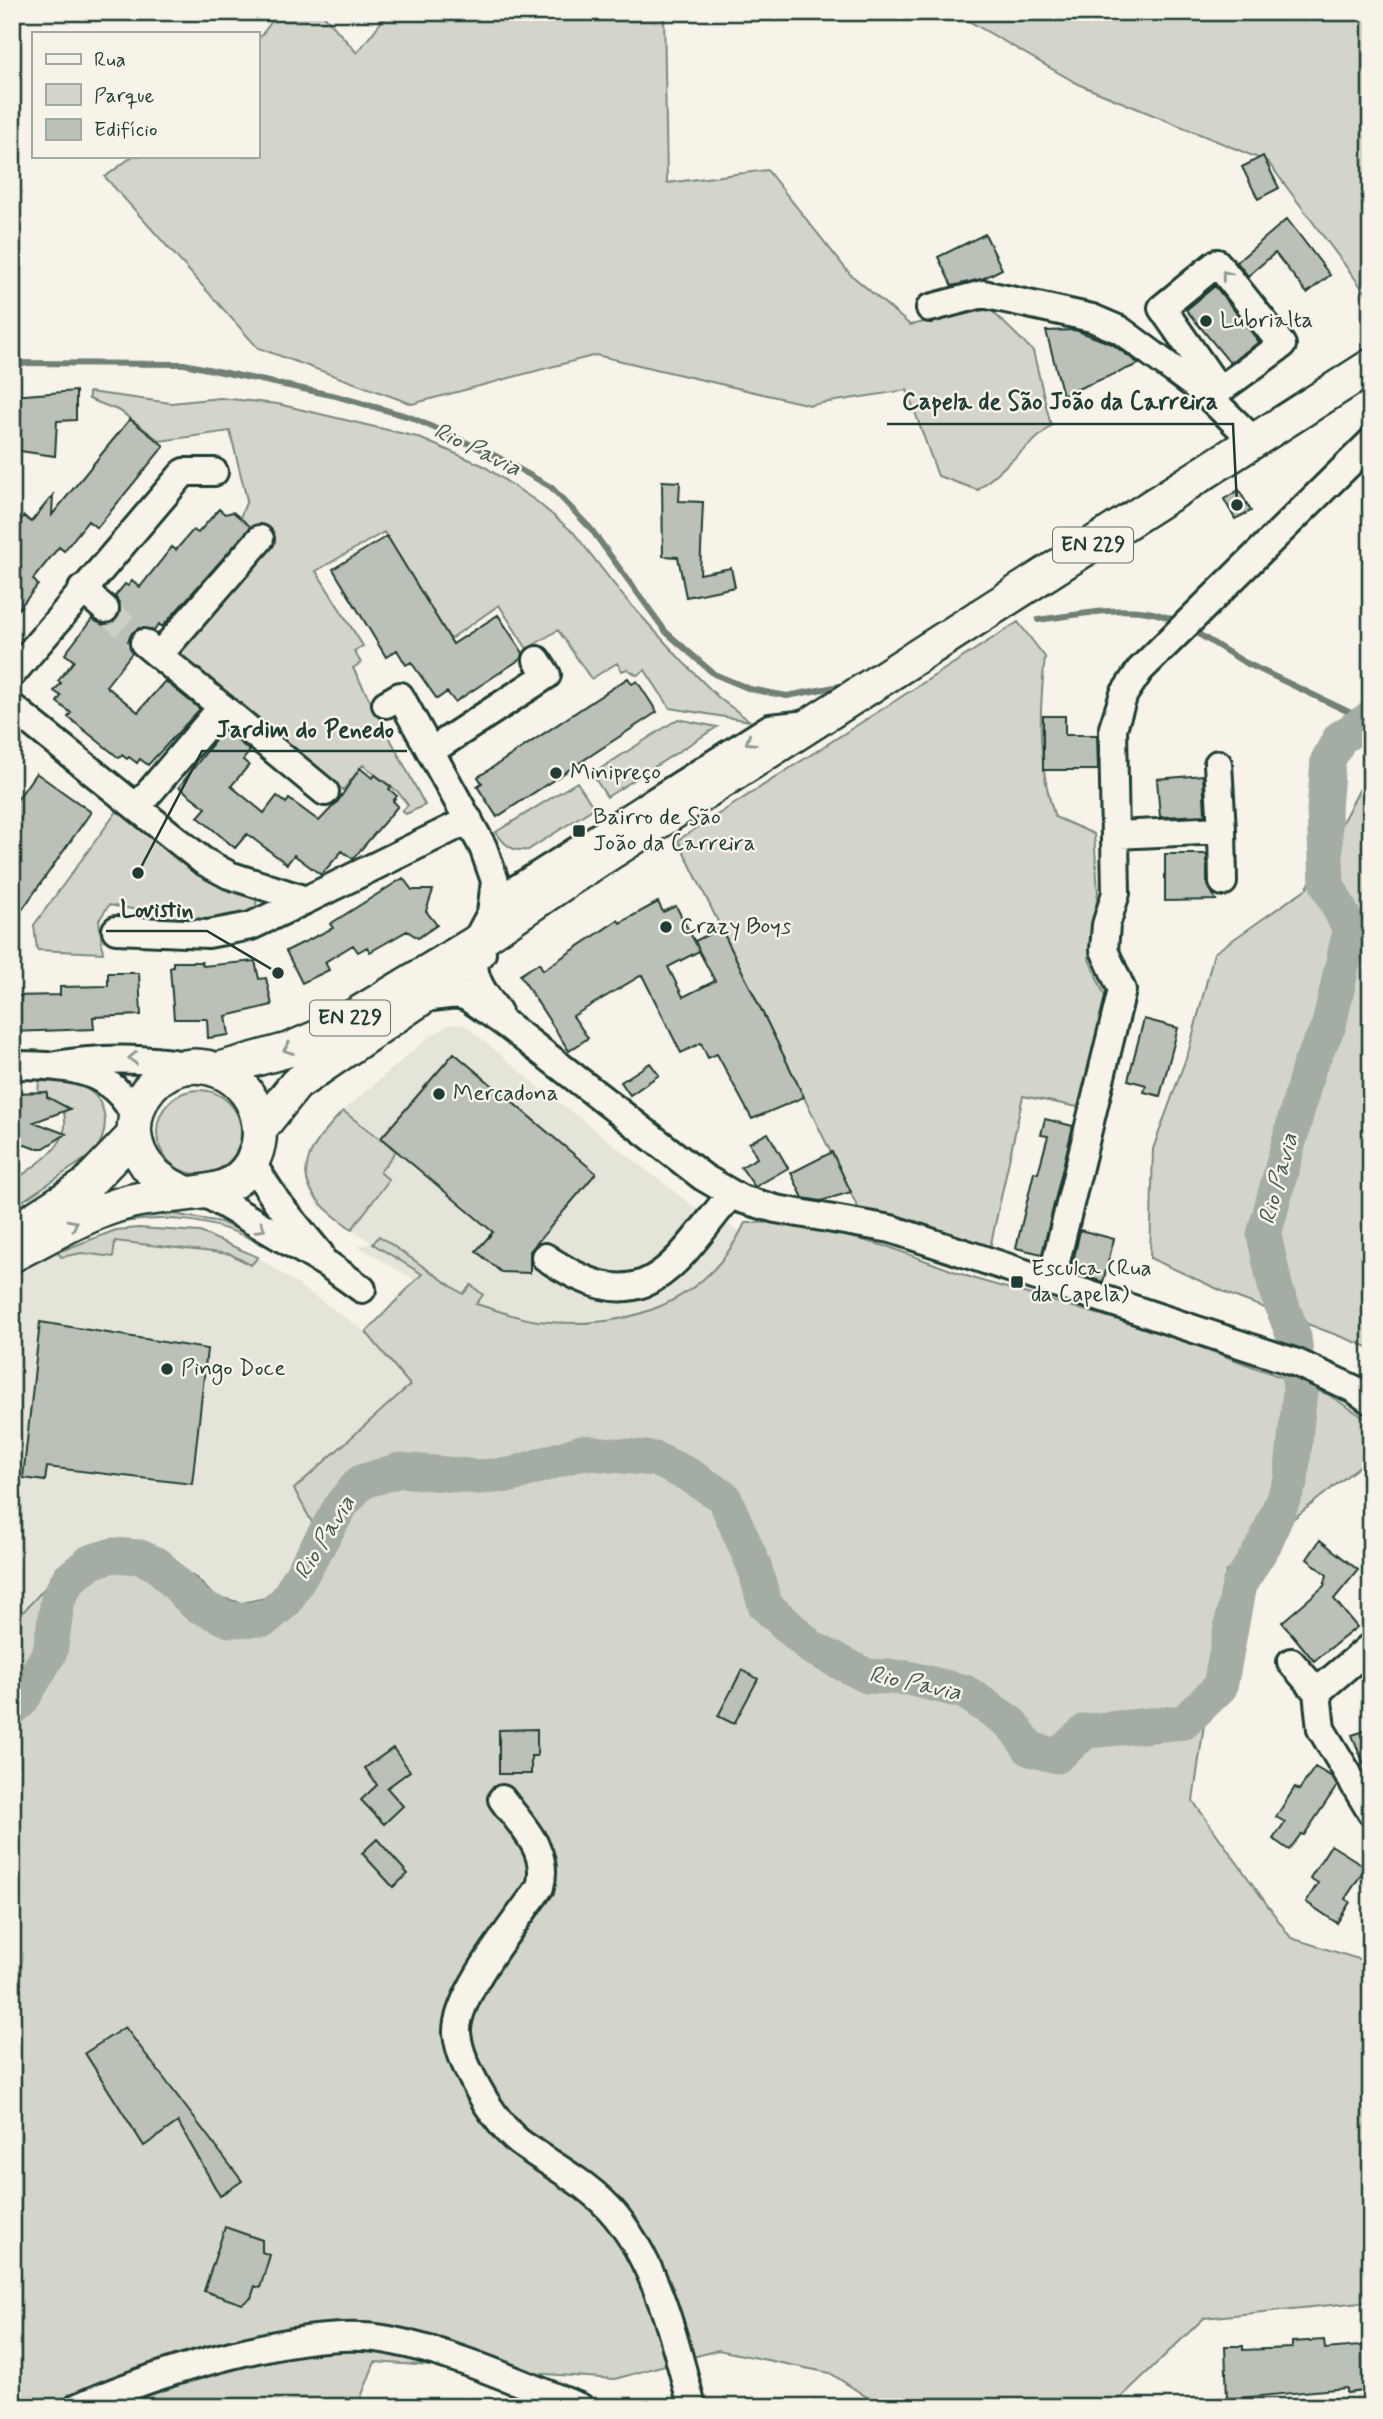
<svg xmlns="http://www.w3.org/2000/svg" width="1383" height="2419" font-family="Mynerve,sans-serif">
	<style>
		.built { fill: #e5e4d9 }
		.green { fill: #d3d5ca; stroke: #79897f; stroke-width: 2 }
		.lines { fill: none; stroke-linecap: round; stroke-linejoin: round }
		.stream { stroke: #6f8077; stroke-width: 6 }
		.river { stroke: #a4ada3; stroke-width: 35 }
		.building { fill: #bbc1b6; stroke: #1f3d34; stroke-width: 2; fill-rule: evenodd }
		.minor-tunnel { stroke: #cccfc4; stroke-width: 26; stroke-dasharray: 26 13; stroke-linecap: butt }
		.minor-casing { stroke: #1f3d34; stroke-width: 32 }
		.major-casing { stroke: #1f3d34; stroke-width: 38 }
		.minor { stroke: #f7f3e8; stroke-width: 26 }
		.major { stroke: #f7f3e8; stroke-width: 33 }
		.oneway { stroke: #8b988e }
		.poi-dot { fill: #1f3d34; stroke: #f7f3e8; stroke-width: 2.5 }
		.labels { text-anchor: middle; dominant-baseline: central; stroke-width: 5; stroke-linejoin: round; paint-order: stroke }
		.shield { fill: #f7f3e8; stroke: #60746a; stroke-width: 2 }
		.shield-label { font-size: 21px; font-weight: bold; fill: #1f3d34 }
		.poi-label { font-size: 23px; fill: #1f3d34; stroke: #f7f3e8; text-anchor: start }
		.water-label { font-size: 24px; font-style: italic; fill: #405950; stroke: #f7f3e8 }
		.leader { fill: none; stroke: #1f3d34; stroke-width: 2.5 }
		.callout-dot { fill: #1f3d34; stroke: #f7f3e8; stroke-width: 2.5 }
		.callout-label { font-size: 24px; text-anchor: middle; font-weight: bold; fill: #1f3d34; stroke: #f7f3e8; stroke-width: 5; stroke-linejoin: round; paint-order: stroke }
	</style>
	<rect width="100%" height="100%" fill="#f7f3e8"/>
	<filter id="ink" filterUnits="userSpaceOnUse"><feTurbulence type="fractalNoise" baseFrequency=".0143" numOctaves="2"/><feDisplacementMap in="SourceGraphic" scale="14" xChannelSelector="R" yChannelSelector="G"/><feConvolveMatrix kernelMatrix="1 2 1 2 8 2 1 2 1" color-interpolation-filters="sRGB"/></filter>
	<g filter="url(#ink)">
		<path class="built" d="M451,1024L465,1025L529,1079L693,1206L741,1232L724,1258L701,1284L675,1300L634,1316L585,1324L536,1320L475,1304L410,1385L294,1489L315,1528L270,1597L242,1603L213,1596L196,1578L144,1548L64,1567L23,1612L12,1605V1279L52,1255L116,1230L170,1229L200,1232L258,1257L366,1332L416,1281L358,1246L372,1243L318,1205L306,1182L311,1150L320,1135L343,1111L429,1037Z"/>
		<path class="green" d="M279,12H321L357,53L389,12H664L667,183L767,170L850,274L910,325L990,309L1033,351L1051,426L978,490L938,476L907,390L810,405L596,355L412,404L258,348L105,177L133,156H257V41Z
			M953,12H1371V300L1268,162L1080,85Z
			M89,392L171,403L220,398L278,404L417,437L482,465L536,501L574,533L624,597L682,661L719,698L750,721L670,708L645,670L637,675L627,669L622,671L617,663L591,679L558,630L527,649L499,605L450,639L384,532L316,571L363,646L354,651L361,663L353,668L425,805L406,814L402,811L408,805L398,792L363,765L343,790L290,745L287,748L170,647L265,540L240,518L247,500L230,431L160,441L120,411L89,399Z
			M1018,622L1045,657C1039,712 1037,764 1055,817L1094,834L1098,892L1089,959L1107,1001L1078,1107L1023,1096L990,1248L859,1210L678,840Z
			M678,719L717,727L607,797L592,774Z
			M1371,768V1348L1233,1296L1150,1258L1153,1149L1189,1050L1214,953L1307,888Z
			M577,782L594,808L528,850C513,852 504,845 496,832Z
			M120,807L257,895L256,908L248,919L198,927L165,922L143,911L109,905L99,920L103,953L37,950L34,925Z
			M39,1081C53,1082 71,1080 84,1087C110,1101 111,1136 91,1155L12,1208V1183C36,1163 77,1145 62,1107L47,1099V1093H38Z
			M157 1132a42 42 0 1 1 84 0a42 42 0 1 1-84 0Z
			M343,1111L396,1151L380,1172L389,1180L352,1229C292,1188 293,1163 343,1111Z
			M173,1214L221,1222L265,1242L263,1245C211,1217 160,1213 103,1226L145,1215Z
			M793,1222L889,1247L975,1279L1157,1331L1327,1394L1371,1422V1457L1226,1572L1193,1801L1291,1938L1371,1963V2301L1204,2318L1111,2407H882L830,2373L718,2350L615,2379L375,2362L357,2407H12V1605L23,1612L64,1567L95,1549L144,1548L196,1578L214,1596L242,1603L270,1597L315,1528L294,1489L410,1385L366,1332L422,1274L373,1244L379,1236L463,1294L471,1285L483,1295L476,1304C496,1310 518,1318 538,1321C625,1331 706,1305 745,1223Z
			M139,1228L200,1232L258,1257L251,1265L230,1254L115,1241L113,1257L82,1253L61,1257L58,1252L116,1230Z"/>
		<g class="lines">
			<path class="stream" d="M12,363L184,364L336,396L410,417L494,455L551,487L591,529L666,632L714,674L750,689L787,696L845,685
				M1038,620C1081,615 1139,599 1179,623
				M1192,630L1244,662L1368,721"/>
			<path class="river" d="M12,1709L21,1701L50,1652L58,1599L68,1580L90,1562L113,1555L140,1557L158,1565L195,1604L230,1620L265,1619L286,1601L342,1504L361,1482L400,1470L479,1477L511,1475L582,1452L655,1459L687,1474L724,1497L754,1566L765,1605L812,1648L867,1676L908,1678L965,1692L1011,1723L1030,1749L1057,1756L1086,1731L1184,1722L1220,1687L1239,1585L1265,1543L1291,1480L1300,1390L1294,1337L1276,1290L1264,1235L1309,1067L1329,1025L1350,930L1327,884L1324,810L1328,760L1340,738L1371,718"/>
		</g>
		<path class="building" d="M1263,156L1279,188L1258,199L1242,167Z
			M1287,219L1330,275L1307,293L1275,253L1248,276L1237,262Z
			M985,234L1002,269L982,279L952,286L938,257Z
			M1215,286L1259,342L1230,363L1186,310Z
			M1075,330L1112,344L1139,364L1063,395L1046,331Z
			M76,391V420L57,421L55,456L12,450V396Z
			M130,419L164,446L97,528L88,521L64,551L59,547L33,579L38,585L12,617V531L24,516L31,522L53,495L52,515Z
			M662,481L680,482L679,501L703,502L700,574L731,568L735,587L686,597L678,557L663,556Z
			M1239,490L1251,511L1235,519L1224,499Z
			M219,509L225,514L233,512L251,527L162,627L159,624L154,631L139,628L132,633L128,641L132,653L106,686L138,712L165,681L200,709L148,765L140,759L137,763L129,757L127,759L122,755L119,758L68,717L71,713L57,702L61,696L54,691L61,683L58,681L74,661L65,654L92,619L103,625L116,620L120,605L115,596L125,584L128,586L132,581L140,587L172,547L176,550L193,530L198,533Z
			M387,536L453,644L498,615L523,653L522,658L455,702L447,692L437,699L411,662L406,665L397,650L386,657L333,569Z
			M628,678L632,684L637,681L657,712L497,817L477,786L482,783L478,777Z
			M1043,716H1065V735H1097L1098,770H1043Z
			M224,729L250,751L243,760L249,765L231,786L264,813L277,796L286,803L289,799L319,821L338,801L360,768L372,778L375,775L391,787L389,789L397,796L393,801L398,806L353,859L342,851L321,875L294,855L287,864L247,834L235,848L198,817L206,808L179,787Z
			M36,773L91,812L12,924V807Z
			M1203,775L1205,815L1160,817L1157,779Z
			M1165,854H1207V883L1216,900L1165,901Z
			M403,878L412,890H433L426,911L437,925L418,938L407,931L370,952L367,947L358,952L353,945L325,962L329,970L302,983L286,951L333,928L330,924Z
			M658,902L663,912L676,906L699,950L695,941L721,928L804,1097L752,1119L717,1054L708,1058L701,1043L681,1053L642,975L573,1016L588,1038L569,1051L520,975L539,963L543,970L618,920L620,923ZM699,951L715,981L683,997L668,967Z
			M255,961L259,979L266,978L272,1005L226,1016L229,1035L208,1038L207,1019H174L170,968L173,967V962H202L203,966Z
			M108,973H139L141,1015L93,1017L94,1029L12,1032V996L60,995V987L108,986Z
			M1144,1019L1178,1028L1160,1096L1144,1092L1146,1085L1128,1080Z
			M454,1053L596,1173L530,1251V1273L501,1272L476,1251L493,1232L381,1138Z
			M650,1063L659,1075L630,1095L621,1082Z
			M47,1092V1097L70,1109L34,1122L66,1134L44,1148H33L12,1140V1093Z
			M1045,1119L1073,1126L1042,1254L1016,1248L1034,1172L1038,1173L1048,1136L1041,1135Z
			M768,1133L788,1168L755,1187L741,1167L757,1158L749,1143Z
			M832,1152L851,1192L821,1201L803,1198L791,1173Z
			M1080,1230L1114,1239L1103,1282L1071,1272Z
			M40,1322L207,1349L192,1484L47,1467L45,1481L23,1478Z
			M1320,1540L1358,1570L1334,1599L1357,1627L1314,1661L1282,1622L1324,1586L1327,1575L1307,1559Z
			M742,1670L758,1679L734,1724L718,1716Z
			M537,1729V1756H531V1774H499V1730Z
			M1371,1729V1781L1352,1735Z
			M393,1748L410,1771L387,1788L403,1806L384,1824L361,1800L377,1785L365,1768Z
			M1315,1767L1332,1777L1337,1786L1304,1835L1301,1834L1289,1850L1273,1839L1285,1822L1276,1817L1295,1787L1299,1790Z
			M377,1839L408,1874L393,1887L362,1853Z
			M1331,1845L1366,1867L1345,1899L1350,1902L1337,1923L1306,1902L1318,1883L1310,1878Z
			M125,2027L188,2110L242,2181L220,2196L178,2122L144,2146L85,2053Z
			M225,2227L262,2240V2252L270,2255L260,2288L255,2286L251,2298L242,2304L204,2291Z
			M1324,2340L1325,2349L1371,2345V2390L1347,2393V2388L1227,2399L1225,2346H1243V2350L1292,2348V2342Z"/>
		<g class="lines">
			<path class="minor-tunnel" d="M105,609L144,643"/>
			<defs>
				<path id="minor" d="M930,308L983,294L1092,318L1120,330L1205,393L1254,441
					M1210,397L1282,345L1217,263L1162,308L1219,390
					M82,589L105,609
					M144,643L325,792
					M159,655L260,539
					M12,674L184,472H214
					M386,704L400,696L483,847L495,881L491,913
					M12,707L203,861L229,875L306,900L469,820
					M431,751L547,675L537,660
					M1218,764L1222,830
					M137,807L222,707
					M1115,835L1222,830L1223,882
					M116,930L208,934L251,926L306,900
					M476,941L491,913L507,895L770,728L808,724
					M482,953L474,962C474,983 486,996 498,1012
					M424,998L456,994L467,997L507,1025L703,1177L741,1199L776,1209L891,1229L1297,1363L1354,1389L1371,1401
					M12,1065C63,1066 111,1065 135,1117
					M50,1066C99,1057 143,1057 192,1066
					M251,1162L277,1202L320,1254
					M203,1192L330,1266L362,1289
					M545,1257C645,1325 671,1268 731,1194
					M1051,1282L1122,990L1104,950L1106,925L1116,893L1113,728L1124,694L1140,670L1371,442
					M1371,1646L1317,1692L1321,1729L1371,1812
					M1291,1662L1317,1692
					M502,1799C522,1827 550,1851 540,1887C518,1919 455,1995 457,2033C459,2053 468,2070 477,2087C487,2106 503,2129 519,2142C552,2166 590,2184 616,2216C658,2268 676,2343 692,2407
					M78,2407C153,2374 307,2324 389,2340C455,2353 517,2382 580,2407"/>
				<path id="major" d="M216,1070L288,1050L321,1036L475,943L569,879L1371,366
					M260,1129L296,1084L448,980
					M12,1233L85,1186L134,1135
					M12,1255C50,1236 87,1213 128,1202C156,1194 212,1196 232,1183C275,1155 265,1090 219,1071C146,1042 90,1154 184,1192"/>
			</defs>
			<use href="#minor" class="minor-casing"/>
			<use href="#major" class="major-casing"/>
			<use href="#minor" class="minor"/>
			<use href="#major" class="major"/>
		</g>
		<defs><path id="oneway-chevron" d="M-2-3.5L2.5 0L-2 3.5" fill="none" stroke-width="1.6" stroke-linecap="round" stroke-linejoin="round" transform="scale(1.75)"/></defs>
		<g class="oneway">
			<use href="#oneway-chevron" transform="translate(1226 275) rotate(-128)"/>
			<use href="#oneway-chevron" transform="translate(750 741) rotate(148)"/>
			<use href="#oneway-chevron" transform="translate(288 1049) rotate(160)"/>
			<use href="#oneway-chevron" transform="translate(133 1058) rotate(180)"/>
			<use href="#oneway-chevron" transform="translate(73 1224) rotate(-27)"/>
			<use href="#oneway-chevron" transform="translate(261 1228) rotate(30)"/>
		</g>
	</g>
	<g class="poi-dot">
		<circle cx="1206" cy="321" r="7"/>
		<circle cx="556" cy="773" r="7"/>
		<rect x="572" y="824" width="14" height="14" rx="3.5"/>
		<circle cx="666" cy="927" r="7"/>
		<circle cx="439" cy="1094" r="7"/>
		<rect x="1010" y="1275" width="14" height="14" rx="3.5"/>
		<circle cx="167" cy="1369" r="7"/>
	</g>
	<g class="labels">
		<g class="shield">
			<rect x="1053" y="527.5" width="80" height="35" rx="5"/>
			<rect x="310" y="1000.5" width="80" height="35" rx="5"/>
		</g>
		<g class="shield-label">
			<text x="1093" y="545">EN 229</text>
			<text x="350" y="1018">EN 229</text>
		</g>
		<g class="poi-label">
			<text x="1220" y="321">Lubrialta</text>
			<text x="570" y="773">Minipreço</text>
			<text x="593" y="818">Bairro de São<tspan x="593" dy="26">João da Carreira</tspan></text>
			<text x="680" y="927">Crazy Boys</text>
			<text x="453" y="1094">Mercadona</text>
			<text x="1031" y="1269">Esculca (Rua<tspan x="1031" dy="26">da Capela)</tspan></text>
			<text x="181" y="1369">Pingo Doce</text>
		</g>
		<g class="water-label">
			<text transform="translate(477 450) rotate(26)">Rio Pavia</text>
			<text transform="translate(1279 1179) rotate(-75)">Rio Pavia</text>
			<text transform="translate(325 1538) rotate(-58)">Rio Pavia</text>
			<text transform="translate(915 1684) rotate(12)">Rio Pavia</text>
		</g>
	</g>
	<path class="leader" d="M1237 505L1233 424H887M138 873L202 751H407M278 973L207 931H106"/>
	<g class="callout-dot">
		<circle cx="1237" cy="505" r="7"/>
		<circle cx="138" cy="873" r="7"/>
		<circle cx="278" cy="973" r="7"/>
	</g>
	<g class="callout-label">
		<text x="1060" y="409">Capela de São João da Carreira</text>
		<text x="305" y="737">Jardim do Penedo</text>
		<text x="157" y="917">Lovistin</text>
	</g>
	<rect width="1383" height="2419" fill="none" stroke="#f7f3e8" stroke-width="42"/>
	<rect x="21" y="21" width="1341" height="2377" fill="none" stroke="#1f3d34" stroke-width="2.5" filter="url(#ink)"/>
	<rect x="32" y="32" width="228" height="126" fill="#f7f3e8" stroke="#a1aaa0" stroke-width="2"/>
	<rect x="46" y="54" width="35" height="10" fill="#f7f3e8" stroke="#a1aaa0" stroke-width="2"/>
	<text x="94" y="66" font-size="21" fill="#1f3d34">Rua</text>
	<rect x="46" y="84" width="35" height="21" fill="#d3d5ca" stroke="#a1aaa0" stroke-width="2"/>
	<text x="94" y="102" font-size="21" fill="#1f3d34">Parque</text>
	<rect x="46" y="119" width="35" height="21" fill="#bbc1b6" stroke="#a1aaa0" stroke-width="2"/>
	<text x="94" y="136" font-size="21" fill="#1f3d34">Edifício</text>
</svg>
